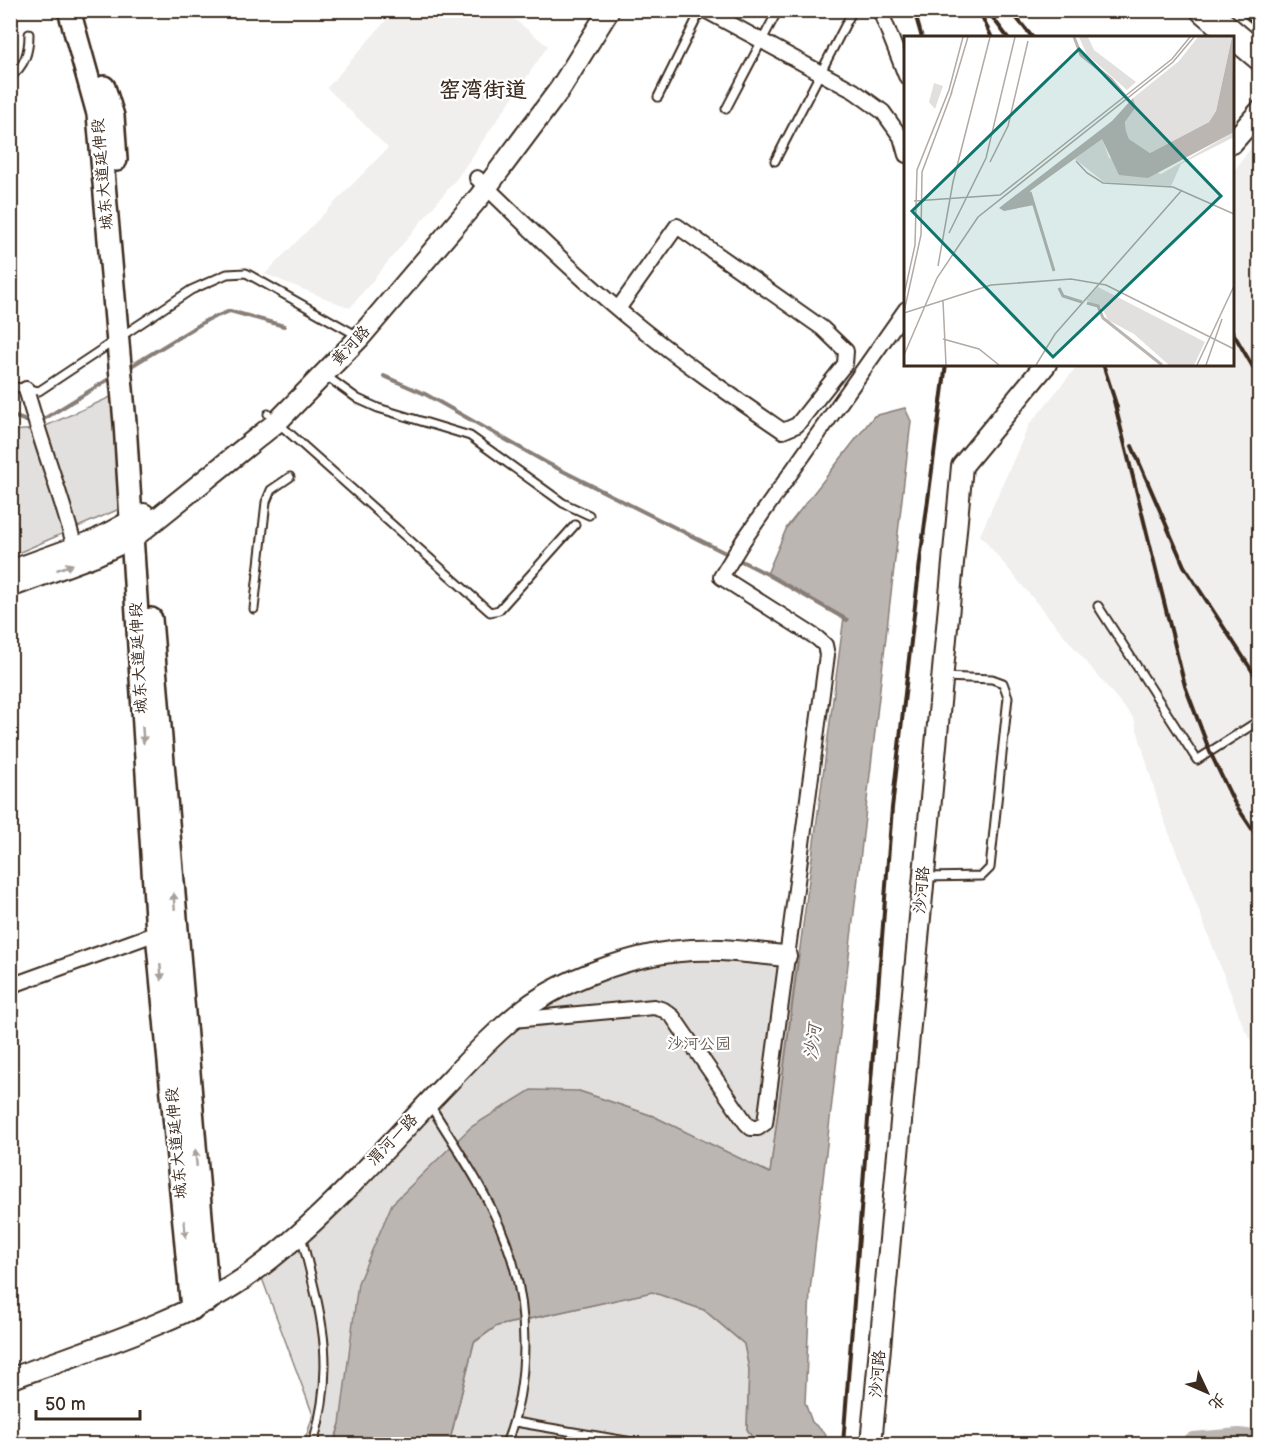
<svg xmlns="http://www.w3.org/2000/svg" width="1270" height="1455" font-family="'Balsamiq Sans','LXGW WenKai TC',sans-serif">
	<style>
		.built { fill: #f1efee }
		.green { fill: #e2e0de; stroke: #8e857e; stroke-width: 1.5 }
		.water { fill: #bcb6b3; stroke: #887e77; stroke-width: 1.5 }
		.lines { fill: none; stroke-linecap: round; stroke-linejoin: round }
		.stream { stroke: #887e77; stroke-width: 4 }
		.river { stroke: #bcb6b3; stroke-width: 24 }
		.lane-casing { stroke: #3b2a1e; stroke-width: 11 }
		.street-casing { stroke: #3b2a1e; stroke-width: 18 }
		.secondary-casing { stroke: #3b2a1e; stroke-width: 24 }
		.primary-casing { stroke: #3b2a1e; stroke-width: 26 }
		.highway-casing { stroke: #3b2a1e; stroke-width: 30 }
		.lane { stroke: #fff; stroke-width: 7 }
		.street { stroke: #fff; stroke-width: 14 }
		.secondary { stroke: #fff; stroke-width: 20 }
		.primary { stroke: #fff; stroke-width: 21 }
		.highway { stroke: #fff; stroke-width: 26 }
		.rail { stroke: #3b2a1e; stroke-width: 4 }
		.oneway { fill: #a79f9a }
		.labels { text-anchor: middle; dominant-baseline: central; stroke-width: 4.5; stroke-linejoin: round; paint-order: stroke }
		.street-label { font-size: 16px; fill: #3b2a1e; stroke: #fff }
		.park-label { font-size: 16px; fill: #65584e; stroke: #fff }
		.water-label { font-size: 18px; font-style: italic; fill: #685b52; stroke: #fff }
		.district-label { font-size: 22px; font-weight: bold; fill: #3b2a1e; stroke: #fff }
		.inset-river { fill: none; stroke: #bcb6b3; stroke-width: 3 }
		.inset-road { fill: none; stroke: #b1aaa5; stroke-width: 1.5 }
		.view { fill: #0f766e; fill-opacity: 0.15; stroke: #0f766e; stroke-width: 3 }
		.inset-edge { fill: none; stroke: #3b2a1e; stroke-width: 3 }
	</style>
	<rect width="100%" height="100%" fill="#fff"/>
	<filter id="ink" filterUnits="userSpaceOnUse"><feTurbulence type="fractalNoise" baseFrequency=".0167" numOctaves="2"/><feDisplacementMap in="SourceGraphic" scale="12" xChannelSelector="R" yChannelSelector="G"/><feConvolveMatrix kernelMatrix="1 2 1 2 8 2 1 2 1" color-interpolation-filters="sRGB"/></filter>
	<g filter="url(#ink)">
		<path class="built" d="M395,10L504,11L548,46L458,177L350,308L265,274L388,148L327,88Z
			M1259,137V1055L1244,1028L1161,812L1134,719L980,535L1029,425L1078,365L1232,364L1233,172Z"/>
		<path class="green" d="M115,395L124,507L11,556V431L39,429Z
			M722,955L797,962L770,1174L653,1116L579,1091L340,1424L333,1444H304L313,1415L260,1273L516,1026L567,990L664,960Z
			M652,1292L704,1310L744,1344L749,1369L747,1429L756,1444H449L474,1343L497,1326Z"/>
		<path class="water" d="M905,408L911,421L810,1291L805,1403L812,1422L826,1434L824,1444H756L747,1429L749,1369L744,1344L704,1310L652,1292L497,1326L474,1342L449,1444H334L340,1424L358,1283L392,1204L471,1127L531,1090L579,1091L653,1116L770,1173L844,617L767,574L787,527L874,416Z"/>
		<g class="lines">
			<path class="stream" d="M128,368L207,320L230,311L284,326
				M384,376L425,394L547,463L767,574L847,620
				M10,415L32,423
				M39,422L114,376"/>
			<path class="river" d="M1194,1444L1239,1440L1260,1443"/>
			<defs>
				<path id="lane" d="M10,77C25,66 29,52 29,34
					M658,97L701,10
					M726,109L778,10
					M775,161L853,10
					M325,375L358,399L378,408L470,436L563,503L589,515
					M10,386L39,391L191,290L227,274L246,273L358,336
					M268,414L490,612L499,610L575,525
					M1098,606L1197,760L1260,720
					M254,609L266,502L271,490L290,477
					M924,877L982,876L990,868L1008,697L1003,683L992,679L944,677
					M430,1105C457,1149 488,1193 506,1242C530,1304 530,1383 506,1444
					M301,1235C321,1316 337,1361 313,1444
					M515,1422L644,1444"/>
				<path id="street" d="M705,10L854,91L883,112L901,137L906,155
					M880,10L906,76
					M477,178C531,230 584,283 642,329C688,366 735,398 783,431L797,425L845,364L846,351L822,328L677,226L618,309
					M26,389C41,443 61,494 75,548
					M10,986L157,933
					M513,1020L654,1007L664,1010L673,1017L746,1123L751,1128H758L765,1123L827,655L825,645L817,638L721,577L743,541L906,309"/>
				<path id="secondary" d="M1232,143L1260,111
					M10,571L96,540L144,514
					M10,587L96,555L133,538L277,422L360,337L480,196L560,89L609,10
					M10,1379C86,1350 177,1324 243,1279C309,1234 378,1157 433,1098C463,1067 492,1034 526,1008C565,979 632,955 680,951C715,947 751,953 786,956
					M871,1444L962,466L1046,364"/>
				<path id="primary" d="M69,10L98,114L125,423L157,933L192,1309
					M1255,10L1260,14
					M104,87L113,116L116,160
					M151,619L208,1300"/>
				<path id="highway" d="M1204,10L1260,57"/>
			</defs>
			<use href="#lane" class="lane-casing"/>
			<use href="#street" class="street-casing"/>
			<use href="#secondary" class="secondary-casing"/>
			<use href="#primary" class="primary-casing"/>
			<use href="#highway" class="highway-casing"/>
			<use href="#lane" class="lane"/>
			<use href="#street" class="street"/>
			<use href="#secondary" class="secondary"/>
			<use href="#primary" class="primary"/>
			<use href="#highway" class="highway"/>
			<path class="rail" d="M914,10L922,38
				M979,10L992,38
				M987,10L1008,38
				M1010,10L1033,38
				M1232,331L1260,379
				M1103,364L1117,407
				M1114,401L1185,686L1210,752L1234,802L1260,841
				M1132,446L1184,566L1260,683
				M843,1444L892,808L921,553L946,364"/>
		</g>
		<defs><path id="oneway-solid" d="M-6-.8H1V-3.2L6.5 0L1 3.2V.8H-6Z" transform="scale(1.5)"/></defs>
		<g class="oneway">
			<use href="#oneway-solid" transform="translate(65 567) rotate(-20)"/>
			<use href="#oneway-solid" transform="translate(143 735) rotate(86)"/>
			<use href="#oneway-solid" transform="translate(174 901) rotate(-95)"/>
			<use href="#oneway-solid" transform="translate(161 972) rotate(85)"/>
			<use href="#oneway-solid" transform="translate(196 1158) rotate(-95)"/>
			<use href="#oneway-solid" transform="translate(185 1229) rotate(85)"/>
		</g>
	</g>
	<g class="labels">
		<g class="street-label">
			<text transform="translate(103 174) rotate(-95)">城东大道延伸段</text>
			<text transform="translate(351 346) rotate(-47)">黄河路</text>
			<text transform="translate(139 658) rotate(-93)">城东大道延伸段</text>
			<text transform="translate(922 890) rotate(-85)">沙河路</text>
			<text transform="translate(393 1140) rotate(-46)">渭河一路</text>
			<text transform="translate(177 1143) rotate(-95)">城东大道延伸段</text>
			<text transform="translate(878 1374) rotate(-85)">沙河路</text>
		</g>
		<g class="park-label">
			<text x="699" y="1044">沙河公园</text>
		</g>
		<g class="water-label">
			<text transform="translate(813 1042) rotate(-83)">沙河</text>
		</g>
		<g class="district-label">
			<text x="483" y="90">窑湾街道</text>
		</g>
	</g>
	<g transform="translate(904 36)">
		<rect width="330" height="330" fill="#fff"/>
		<path d="M175,1H184L190,14L232,46L223,54L183,19ZM294,1H328L312,75L305,86L246,117L225,103L222,95L221,86L232,71L229,62L275,25ZM30,47L39,50L31,73L25,66ZM330,96V101L277,128L267,150L200,146L171,123L198,102L205,122L257,138ZM194,251L301,306L290,329H265L230,298L204,284L198,272L182,264Z" fill="#e2e0de"/>
		<path d="M328,1L330,96L244,142L215,139L198,103L126,155L130,169L100,175L95,172L208,85L229,62L232,71L221,86L222,95L225,103L246,117L305,86L312,75Z" fill="#bcb6b3"/>
		<path class="inset-river" d="M170,1L177,19L207,43L227,67M126,156L150,235M155,252L159,260L178,266M183,267L194,270L199,282L258,329"/>
		<path class="inset-road" d="M47,58L64,1M172,125L183,137L199,147L269,151L330,178M86,126L104,90L124,5M10,165L96,159L268,23L286,1M45,197L82,122L111,1M34,230L49,146L86,1M0,259L11,209L13,134L45,54L59,1M39,265L42,329M0,276L17,199L18,136L48,56M0,277L87,249L167,243L202,249L330,313M39,303L75,313L95,329M0,319L33,242L74,181L269,26L290,1M132,329L151,298L278,154M293,329L330,250M302,329L318,283"/>
		<path class="view" d="M175,13L317,160L149,321L8,175Z"/>
		<rect width="330" height="330" class="inset-edge"/>
	</g>
	<rect width="1270" height="1455" fill="none" stroke="#fff" stroke-width="36"/>
	<rect x="18" y="18" width="1234" height="1419" fill="none" stroke="#3b2a1e" stroke-width="2" filter="url(#ink)"/>
	<g transform="translate(1207 1392) rotate(134)" stroke="#ffffff" stroke-width="4.5" paint-order="stroke">
	<path d="M0-4.5L10 22L0 15L-10 22Z" fill="#3b2a1e"/>
	<text y="-9" font-size="16" font-weight="bold" text-anchor="middle" fill="#3b2a1e">北</text>
	</g>
	<path d="M36 1410v9h104v-9" fill="none" stroke="#3b2a1e" stroke-width="3"/>
	<text x="45" y="1410" font-size="18" fill="#3b2a1e" stroke="#ffffff" stroke-width="4.5" paint-order="stroke">50 m</text>
</svg>
